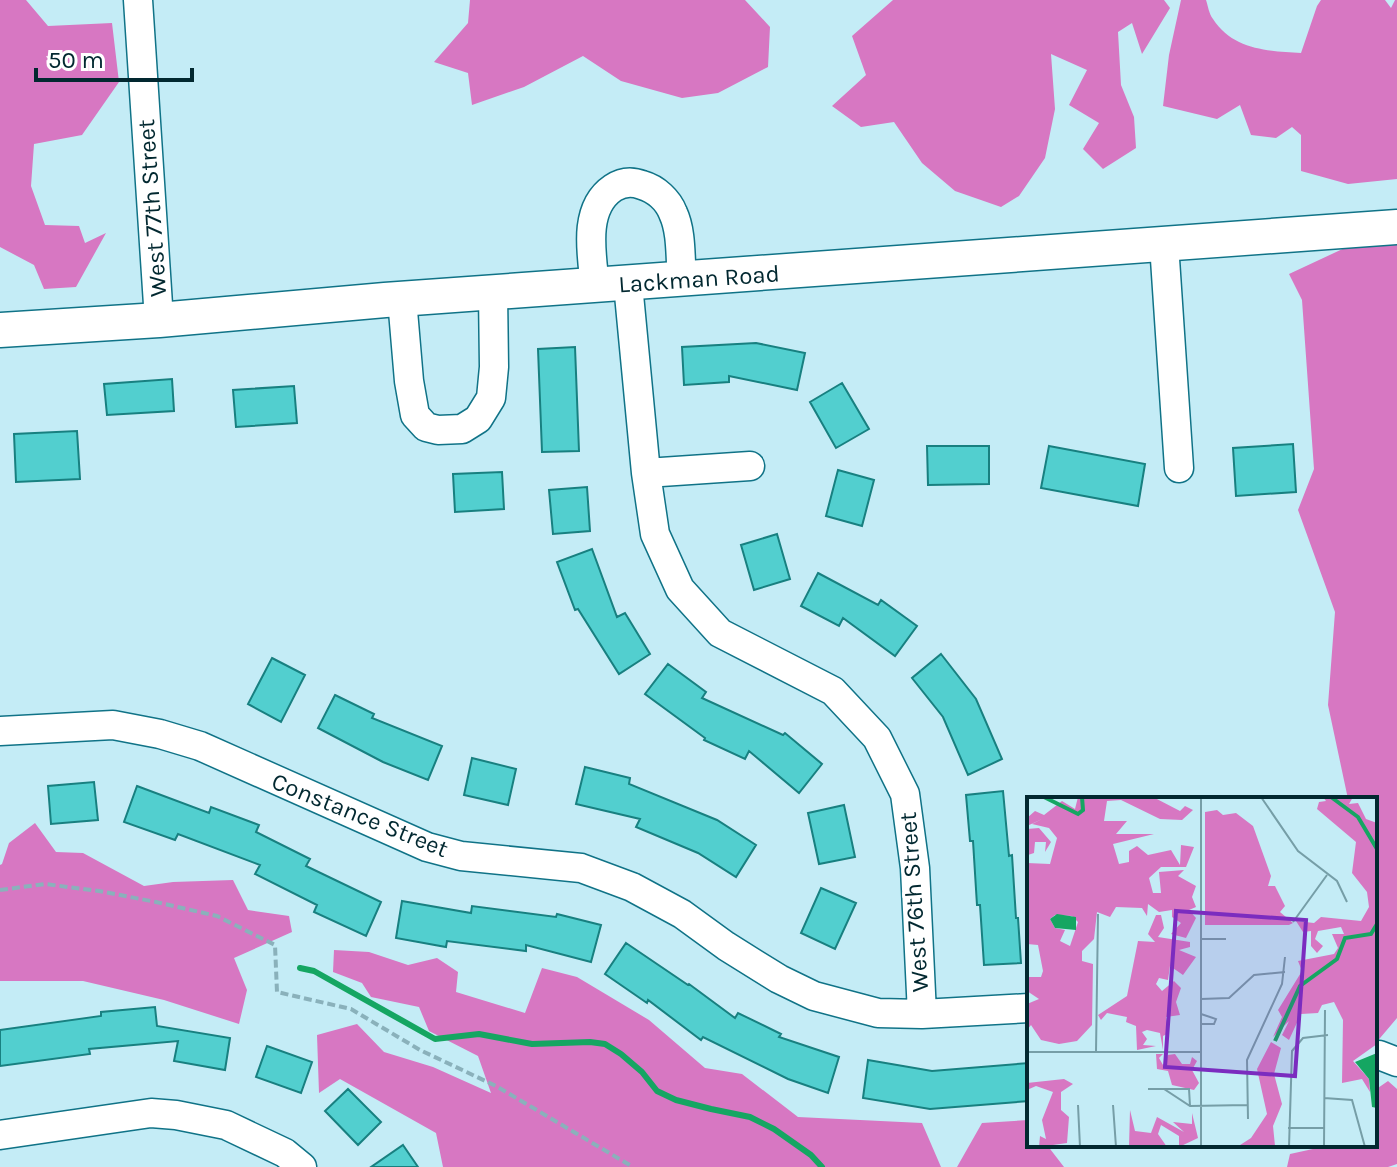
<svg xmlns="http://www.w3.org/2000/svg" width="1397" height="1167" font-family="Karla,sans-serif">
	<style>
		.forest { fill: #d777c2 }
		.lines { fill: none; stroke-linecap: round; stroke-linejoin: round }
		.stream { stroke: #15a662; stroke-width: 6 }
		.building { fill: #52cfcf; stroke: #188080; stroke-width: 2 }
		.minor-casing { stroke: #107387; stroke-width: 31 }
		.major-casing { stroke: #107387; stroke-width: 37 }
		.path { stroke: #8ab1bb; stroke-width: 4; stroke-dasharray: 8 4; stroke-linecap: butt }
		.minor { stroke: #fff; stroke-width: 28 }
		.major { stroke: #fff; stroke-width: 34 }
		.labels { text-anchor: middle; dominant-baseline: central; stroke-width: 6; stroke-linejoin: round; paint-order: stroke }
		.street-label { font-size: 24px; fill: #022830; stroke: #fff }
		.inset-river { fill: none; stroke: #15a662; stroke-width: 4 }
		.inset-road { fill: none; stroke: #769ea7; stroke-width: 2 }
		.view { fill: #7b2cbf; fill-opacity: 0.15; stroke: #7b2cbf; stroke-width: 4 }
		.inset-edge { fill: none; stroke: #022830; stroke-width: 4 }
	</style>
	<rect width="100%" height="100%" fill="#c4ecf6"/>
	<path class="forest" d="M0,0H26L48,26L112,23L119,82L82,135L34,144L31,186L45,225L79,226L85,243L106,233L76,287L44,289L34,265L0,247Z
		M470,0H745L770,27L768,67L718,93L682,98L621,81L583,56L524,87L472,105L468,73L434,62L468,23Z
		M893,0H1164L1170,8L1142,54L1132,23L1118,32L1121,85L1134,117L1136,148L1103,169L1083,149L1099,123L1069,105L1087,70L1051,54L1055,109L1045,158L1019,196L1001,207L955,191L922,163L894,122L861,127L832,106L866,75L852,36Z
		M1181,0H1206C1208,6 1209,14 1213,19C1233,50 1268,51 1301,53L1317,6L1321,0H1385L1391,8L1395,0H1397V179L1348,184L1301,171V135L1292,127L1276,138L1251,135L1240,105L1217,119L1163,106L1169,55Z
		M1397,244V1018L1375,1044V799H1348L1328,705L1335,612L1298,510L1314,469L1302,300L1289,274L1349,246Z
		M35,823L56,852L83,853L144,886L173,882L233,880L248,910L289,916L292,932L234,958L247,990L239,1024L164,1000L83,981H0V865L2,864L9,843Z
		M334,950L369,952L408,965L437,958L458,972L456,992L525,1013L542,968L577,977L649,1020L705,1068L742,1074L798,1117L922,1123L941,1167H443L436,1133L340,1079L319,1093L317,1035L357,1024L384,1052L433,1067L491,1093L478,1056L429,1031L419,1007L371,997L362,983L333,972Z
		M1388,1081L1397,1089V1164L1388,1167H1287L1290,1154L1322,1147V1145H1375V1090Z
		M1028,1120L1029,1145H1047L1064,1167H957L982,1123Z"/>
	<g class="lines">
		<path class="stream" d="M300,968L314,971L435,1039L479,1034L532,1044L590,1042L605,1044L621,1054L642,1072L657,1091L676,1100L711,1109L750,1117L774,1129L811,1155L822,1167"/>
	</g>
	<path class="building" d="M756,343L805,353L797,390L729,376V382L684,385L682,347Z
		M575,347L579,451L542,452L538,349Z
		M172,379L174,411L107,415L104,384Z
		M842,383L869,429L836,448L810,402Z
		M294,386L297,423L236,427L233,390Z
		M77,431L80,479L16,482L14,434Z
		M1293,444L1296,492L1236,496L1233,448Z
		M927,446H989V484L928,485Z
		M1049,446L1145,464L1138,506L1041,488Z
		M838,470L874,480L862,526L826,516Z
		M502,472L504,509L455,512L453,474Z
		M587,487L590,531L553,534L549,490Z
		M777,534L790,579L754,590L741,545Z
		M592,549L617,617L625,613L650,654L619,674L578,609L575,610L557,562Z
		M818,573L878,605L881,600L917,626L895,656L843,618L839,626L801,606Z
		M941,654L976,699L1002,759L968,775L943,717L912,678Z
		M272,658L305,675L281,722L248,704Z
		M668,664L706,692L702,698L783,735L785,733L822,764L799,793L749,751L745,759L704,740L705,738L645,694Z
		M335,695L374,714L372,718L442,746L428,780L383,762L318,728Z
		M472,758L516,769L508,805L464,795Z
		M585,767L630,778L629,784L717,820L756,845L736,877L698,853L636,827L640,819L576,804Z
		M94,782L98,820L51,824L48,786Z
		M137,786L209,813L211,807L259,825L256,832L310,859L306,866L381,902L366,936L314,912L317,905L255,874L260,865L178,834L175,840L124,822Z
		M1003,791L1009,856L1012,855L1016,918H1018L1021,963L984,965L980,905H977L973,841H970L966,795Z
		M844,805L855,857L819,864L808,813Z
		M821,888L856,903L835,949L801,933Z
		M402,901L471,913L472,906L556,917L557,914L601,925L591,962L526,945V951L447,941L446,947L396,938Z
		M626,943L688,985L689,984L735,1018L738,1013L781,1034L779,1037L839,1057L828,1093L788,1079L703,1037L701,1040L648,1000L647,1003L605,974Z
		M155,1007L157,1026L230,1038L225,1070L174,1061L178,1041L89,1049L90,1054L0,1066V1030L101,1016V1012Z
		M267,1046L312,1062L301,1093L256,1077Z
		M868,1060L932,1071L1029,1063V1101L930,1109L863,1098Z
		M348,1089L381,1122L358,1145L325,1111Z
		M403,1145L418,1167H371Z"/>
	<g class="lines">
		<defs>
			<path id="minor" d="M138,0L159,320
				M1164,244L1179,468
				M628,284L646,473L655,534L680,589L720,633L833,691L877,738L905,794L915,868L922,1014
				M595,286C592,256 582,209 613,188C622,182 632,181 642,185C656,189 668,200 673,213C682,232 680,259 682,280
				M402,299L409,381L415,415L426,427L438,430L462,429L478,419L491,398L494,367L493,293
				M646,473L750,466
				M0,731L113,725L160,734L200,746L427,847L461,856L581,868L632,887L682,914L726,946L779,979L814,996L878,1013L922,1014L1029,1008
				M1379,1055L1397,1062
				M0,1135L151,1113L176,1115L226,1125L285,1153L302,1167"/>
			<path id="major" d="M0,330L159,320L385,300L1397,227"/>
		</defs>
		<use href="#minor" class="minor-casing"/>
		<use href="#major" class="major-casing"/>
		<path class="path" d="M0,890L45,884L99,891L156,902L217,916L275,945L277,992L351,1009L420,1050L496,1086L633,1167"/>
		<use href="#minor" class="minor"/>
		<use href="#major" class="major"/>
	</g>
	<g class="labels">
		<g class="street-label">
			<text transform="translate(152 208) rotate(-94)">West 77th Street</text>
			<text transform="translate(699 279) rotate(-4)">Lackman Road</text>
			<text transform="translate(360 815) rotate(22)">Constance Street</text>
			<text transform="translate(914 902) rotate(-94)">West 76th Street</text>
		</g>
	</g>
	<g transform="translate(1027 797)">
		<rect width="350" height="350" fill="#c4ecf6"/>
		<path d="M51,0H126L153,14L158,9L166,13L155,23L133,22L94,3L80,4L77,24H100L89,37H127L86,47L92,67L102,65V54L110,49L121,58L144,53L153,68L154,48L167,50L159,70H134L122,81L126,96H134L132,75L157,73L151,79L169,89L165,100L169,110L162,113L169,121L159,141L144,137L154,126L145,120V113L132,115L121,107L120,119L115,111L89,110L83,120L70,115L67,142L55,154V164L66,167L65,228L50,244L32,247L14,243L4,228L0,233V207L12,202L0,194V180H14L16,174L11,148L0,147V66L23,67L30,41L22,31L5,27L15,22L0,29V21L8,14L17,18L35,4L48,12ZM28,118L45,119L51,125L43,149L33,144L38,133L28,131L23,122ZM296,0H326L322,7L331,6L339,22L350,26V247L326,264L342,282L343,295L335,282L315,286L316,223L307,205L295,208L291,216L274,217L262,243L255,238L262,224L246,240L255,220L251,213L275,174L271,164L307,157L311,151L305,137H317L314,130L291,134L288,142L296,149L290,156L284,149V134L276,135L269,124L287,126L294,120L334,124L342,110L340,95L325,76L329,45L290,12L292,5L299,4ZM190,13L196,18L209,16L226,29L244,79L241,89H248L258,109L253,115L266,126L262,128H178V15ZM12,31L24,45L18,55L19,45H8L7,56L1,58L0,32ZM129,118H134L137,131L131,140L163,145V150L152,153L169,160L156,178L143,169L141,183L132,181L129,187L135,194L147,184L154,191L149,205L153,218L139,220L142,236L136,239V253L133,236L120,233L115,235L120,242L116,248L129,249L110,253L109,229L99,225L100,220L80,216L74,223L71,218L100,199L111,144L128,145L121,137ZM244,245L254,251L247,277L255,307L246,329L248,349L210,350L224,341L240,317L230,272ZM129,257H136L132,261L136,268L141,258L148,257L155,267H163L165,260L170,264L165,273L172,286L167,293L145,288L141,274L130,272ZM37,282L46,287L34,295V313L42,320L40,346L12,350L13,339L19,342L15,323L26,295L9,289L0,293V286ZM103,313L108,334L124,336L130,320L157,335L146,325L165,327V316L171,341L152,350V339L134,328L131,337L140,350H102Z" fill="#d777c2" fill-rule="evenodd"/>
		<path d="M30,117L49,120V133L28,131L23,122ZM350,256V311L345,310L342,282L328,265Z" fill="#15a662"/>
		<path class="inset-river" d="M17,0L51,17L56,13L55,0M304,0L331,20L350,52M248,244L273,189L310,162L318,141L344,137L350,127"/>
		<path class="inset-road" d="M174,0V350M234,0L271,54L310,84L320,105M266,125L300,78M174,142H199M174,202L202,201L227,178L258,175M174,217L189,222L187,227H175M0,255H174M69,255L71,117M121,292H137L163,309L220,308M137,292H162L163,309M297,301L325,303L338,350M51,308L53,350M86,308L89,350M221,322L220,263L255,187L258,160M261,331H297M262,350L265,254L276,241L301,238M297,350L298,213"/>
		<path class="view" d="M149,114L279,123L268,279L138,270Z"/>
		<rect width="350" height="350" class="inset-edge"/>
	</g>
	<path d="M36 68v12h156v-12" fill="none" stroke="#022830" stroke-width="4"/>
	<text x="48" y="68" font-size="24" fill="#022830" stroke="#ffffff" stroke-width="6" paint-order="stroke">50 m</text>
</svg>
